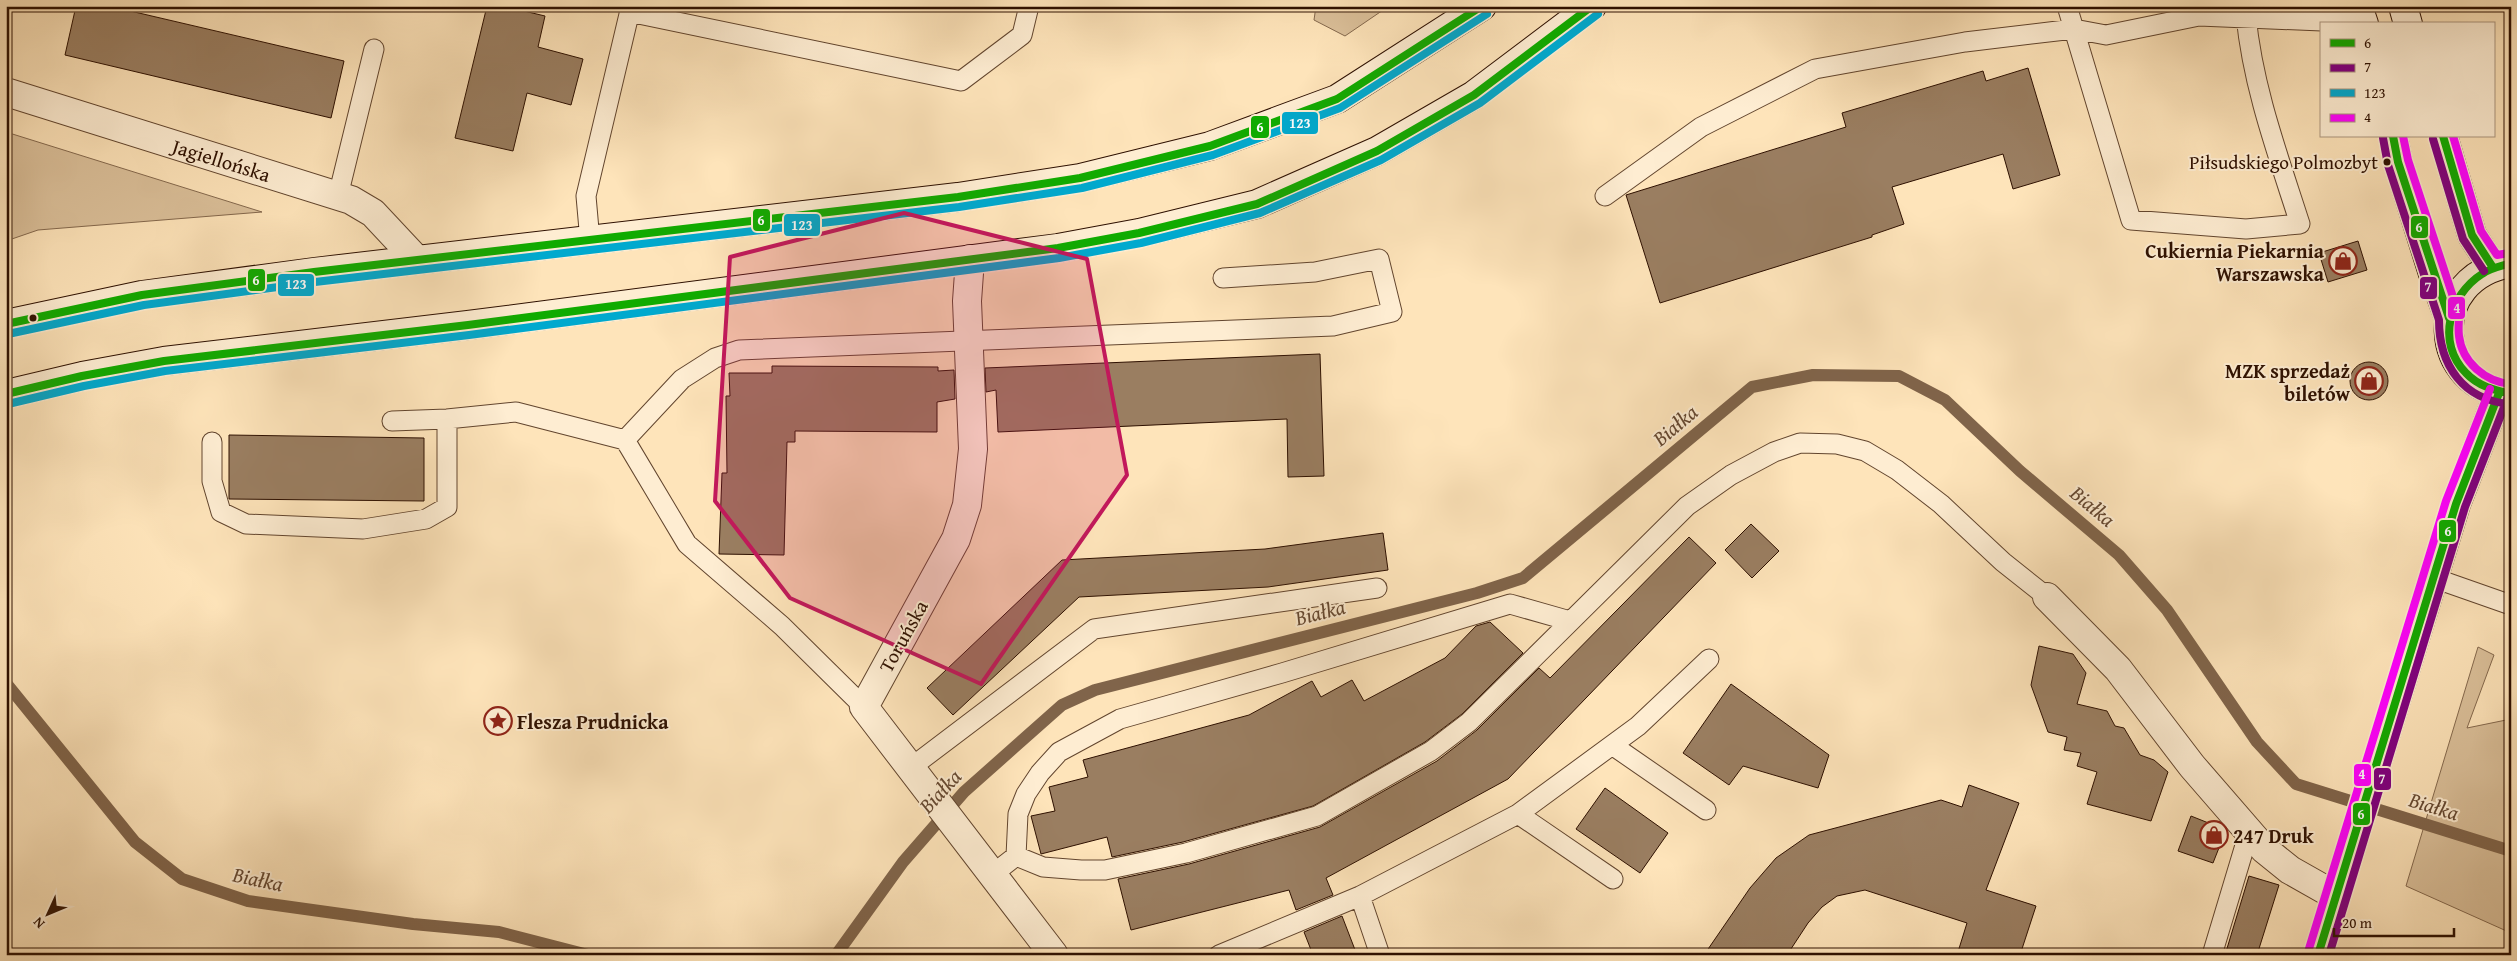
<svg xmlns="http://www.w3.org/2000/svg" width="2517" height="961" font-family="'Gentium Book Plus',serif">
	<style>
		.green { fill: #dbc09a; stroke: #84684d }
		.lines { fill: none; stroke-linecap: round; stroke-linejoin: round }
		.stream { stroke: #80644a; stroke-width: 12 }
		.building { fill: #9a7e61; stroke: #2e1000 }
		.lane-casing { stroke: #62452e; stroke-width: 21 }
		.street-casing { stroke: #62452e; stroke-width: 30 }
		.secondary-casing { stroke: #2e1000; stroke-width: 30 }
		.lane { stroke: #feedd2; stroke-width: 19 }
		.street { stroke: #feedd2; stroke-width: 28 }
		.secondary { stroke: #feedd2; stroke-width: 28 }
		.bus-1-casing { stroke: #feedd2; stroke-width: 11 }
		.bus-2-casing { stroke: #feedd2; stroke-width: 11 }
		.bus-3-casing { stroke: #feedd2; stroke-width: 11 }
		.bus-4-casing { stroke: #feedd2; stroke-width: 11 }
		.bus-1 { stroke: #10ab00; stroke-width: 8 }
		.bus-2 { stroke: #800080; stroke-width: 8 }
		.bus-3 { stroke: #00a9ce; stroke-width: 8 }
		.bus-4 { stroke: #f0f; stroke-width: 8 }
		.marked { fill: #c2185b; fill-opacity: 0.2; stroke: #c2185b; stroke-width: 4; stroke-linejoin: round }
		.bus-dot { fill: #2e1000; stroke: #feedd2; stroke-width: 2 }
		.labels { text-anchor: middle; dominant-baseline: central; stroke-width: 4; stroke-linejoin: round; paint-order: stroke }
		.bus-label { font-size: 19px; fill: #2e1000; stroke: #feedd2; text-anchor: end }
		.street-label { font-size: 20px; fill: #2e1000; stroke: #feedd2 }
		.poi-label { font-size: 20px; font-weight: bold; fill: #2e1000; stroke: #feedd2; text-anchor: end }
		.water-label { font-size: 21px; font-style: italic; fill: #654831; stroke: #feedd2 }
		.line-badge { stroke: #feedd2; stroke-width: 2 }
		.badge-label { font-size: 14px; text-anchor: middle; font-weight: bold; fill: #fff }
	</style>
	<rect width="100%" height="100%" fill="#fee4ba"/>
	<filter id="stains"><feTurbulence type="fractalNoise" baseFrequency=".004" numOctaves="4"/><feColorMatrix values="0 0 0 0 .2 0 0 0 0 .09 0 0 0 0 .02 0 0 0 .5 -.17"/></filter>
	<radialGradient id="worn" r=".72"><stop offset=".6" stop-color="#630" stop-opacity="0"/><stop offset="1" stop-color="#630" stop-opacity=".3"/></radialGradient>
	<path class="green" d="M1316,6H1389L1345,36L1314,20Z
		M6,132L262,212L38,230L6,241Z
		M2478,647L2494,655L2467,728L2511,719V933L2406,886Z"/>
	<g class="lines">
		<path class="stream" d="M6,683L135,842L182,879L248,901L413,924L499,932L588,955
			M836,955L903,862L964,792L1062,705L1095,690L1477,593L1523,578L1752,387L1813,375L1899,376L1945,400L2020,471L2119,555L2167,610L2257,742L2296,784L2511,851"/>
	</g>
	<path class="building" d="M76,6H109L344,61L331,118L65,55Z
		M487,6H503L545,16L538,47L583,59L571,105L527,93L513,151L455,138Z
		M2028,68L2060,175L2013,189L2003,154L1892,187L1904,224L1872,235V237L1660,303L1626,195L1846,127L1842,113L1983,71L1986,81Z
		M2358,241L2367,270L2328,282L2319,253Z
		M1320,354L1324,476L1288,477L1287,419L998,432L996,390L986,392L985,368Z
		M2350 381a19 19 0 1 1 38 0a19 19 0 1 1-38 0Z
		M772,366L938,367V371L954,370L955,399L937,402V432L795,431V442H787L784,555L719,554L722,473H727L726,396H730L729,373H772Z
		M229,435L424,438V501L229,499Z
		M1751,524L1779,551L1752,578L1725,550Z
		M1383,533L1388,570L1268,587L1079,597L953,715L927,688L1062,560L1265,549Z
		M1689,537L1716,563L1508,779L1326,878L1333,895L1296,910L1289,890L1131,930L1118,879L1189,864L1320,827L1437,761L1477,730L1539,668L1550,678Z
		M1490,622L1523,653L1462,714L1425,742L1313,806L1183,842L1112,857L1107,837L1041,854L1031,816L1055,811L1049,787L1088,777L1083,760L1249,715L1312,681L1321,697L1352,680L1364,701L1445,658L1476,626Z
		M2039,646L2073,654L2086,673L2077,704L2107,711L2115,726L2124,728L2140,755L2154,760L2168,772L2151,821L2087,804L2097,772L2077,766L2081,753L2064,750L2067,737L2048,732L2031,685Z
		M1731,684L1829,755L1818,788L1743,766L1729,785L1683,753Z
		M1969,785L2019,803L1986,890L2036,906L2020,955H1957L1967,923L1865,890L1837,896L1822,907L1808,923L1787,955H1704L1750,888L1776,858L1809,835L1941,800L1962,807Z
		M1605,788L1668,833L1640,873L1576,829Z
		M2191,816L2226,830L2213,863L2178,851Z
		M2249,876L2279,885L2257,955H2225Z
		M1342,916L1357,955H1313L1304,932Z"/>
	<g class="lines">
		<defs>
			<path id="lane" d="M2067,6L2131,220L2246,229L2300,224C2278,155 2253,88 2246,16
				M629,12L961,81L1022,35L1029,6
				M338,196L374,49
				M1605,196L1701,127L1815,69L1965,42L2074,29L2106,35L2199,16L2322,21L2362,19
				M590,241L586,196L631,6
				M392,421L447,419L516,412L625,440
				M212,442V481L221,512L246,524L363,529L426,519L447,507V419
				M2434,578L2511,605
				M864,707L782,626L687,544L625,440L682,379L715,358L739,350L1333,326L1392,312L1379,259L1315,272L1223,278
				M1612,745L1706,810
				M909,769L1094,629L1377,588
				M1518,814L1613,879
				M1016,856L1043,867L1081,870H1105L1186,853L1317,816L1431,751L1469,722L1687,506L1731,475L1774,452L1800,443L1837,444L1865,451L1897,470L1941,504L2003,562L2047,597
				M993,874L1016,856L1018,814L1026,794L1040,773L1059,752L1120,719L1282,673L1510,604L1570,621
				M1360,896L1380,955
				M1219,955L1360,896L1518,814L1638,726L1709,659
				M2212,955L2249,832"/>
			<g id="street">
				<path id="s1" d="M6,92L351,200L373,213L417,260"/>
				<path d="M970,259L967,301L973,449L967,505L956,539L864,707L1054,955"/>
				<path d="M2047,597L2118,669L2192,766L2264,849L2290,870L2336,896"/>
			</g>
			<path id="secondary" d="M2358,6L2364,24
				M2403,6L2408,24
				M2393,136L2398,162L2434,277L2449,318
				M2443,136L2472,235L2492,266
				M2511,263C2424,278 2432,388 2511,394
				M6,324L142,295L314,272L958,197L1080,178L1210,146L1337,99L1482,6
				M6,394L82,376L164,361L468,325L1058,248L1139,233L1257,204L1377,151L1474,95L1592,6
				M2318,955L2456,504L2499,393"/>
		</defs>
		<use href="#lane" class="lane-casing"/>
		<use href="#street" class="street-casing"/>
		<use href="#secondary" class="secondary-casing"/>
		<use href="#lane" class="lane"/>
		<use href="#street" class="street"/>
		<use href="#secondary" class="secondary"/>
		<defs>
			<path id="bus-1" d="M2393,136L2398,162L2449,318
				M2443,136L2472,235L2492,266
				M2511,263C2502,266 2490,268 2482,274C2449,295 2436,343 2466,373C2478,386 2494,390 2511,394
				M6,324L142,295L314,272L958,197L1080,178L1210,146L1337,99L1482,6
				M6,394L82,376L164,361L468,325L1058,248L1139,233L1257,204L1377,151L1474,95L1592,6
				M2318,955L2456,504L2499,393"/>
			<path id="bus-2" d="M2383,138L2388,165L2439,320C2439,365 2463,400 2510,404
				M2433,139L2463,239L2484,271
				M2329,955L2465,507L2508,397"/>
			<path id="bus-3" d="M8,334L144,305L315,282L959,207L1082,188L1213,155L1340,108L1487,14
				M8,404L84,386L165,371L469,335L1059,258L1141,243L1260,213L1381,160L1480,103L1598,14"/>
			<path id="bus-4" d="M2403,136L2408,160L2459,315C2459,322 2458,329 2459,336C2462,362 2485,382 2511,384
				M2453,136L2481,231L2497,255L2509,253
				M2308,952L2446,501L2490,389"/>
		</defs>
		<use href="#bus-1" class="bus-1-casing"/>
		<use href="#bus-2" class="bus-2-casing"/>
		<use href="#bus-3" class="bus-3-casing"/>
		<use href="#bus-4" class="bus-4-casing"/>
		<use href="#bus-1" class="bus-1"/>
		<use href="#bus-2" class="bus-2"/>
		<use href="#bus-3" class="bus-3"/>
		<use href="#bus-4" class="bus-4"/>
	</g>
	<path class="marked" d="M904,213L1087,259L1127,475L981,684L790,598L715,501L730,257Z"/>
	<defs>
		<symbol id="shop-ring" viewBox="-11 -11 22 22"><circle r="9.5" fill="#feedd2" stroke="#8f2418" stroke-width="1.5"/><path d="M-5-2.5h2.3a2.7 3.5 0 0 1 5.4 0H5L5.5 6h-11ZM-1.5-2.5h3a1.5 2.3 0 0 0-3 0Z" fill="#8f2418"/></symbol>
		<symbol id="sight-ring" viewBox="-11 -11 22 22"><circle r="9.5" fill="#feedd2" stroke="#8f2418" stroke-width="1.5"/><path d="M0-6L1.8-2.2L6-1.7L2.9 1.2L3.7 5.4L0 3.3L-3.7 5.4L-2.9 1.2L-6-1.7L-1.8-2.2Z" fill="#8f2418"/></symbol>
	</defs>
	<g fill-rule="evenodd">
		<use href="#shop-ring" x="2327" y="245" width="32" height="32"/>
		<use href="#shop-ring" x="2353" y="365" width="32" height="32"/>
		<use href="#sight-ring" x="482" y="705" width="32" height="32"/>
		<use href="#shop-ring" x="2198" y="819" width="32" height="32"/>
	</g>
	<g class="bus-dot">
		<circle cx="2387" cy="162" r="4.5"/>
		<circle cx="33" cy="318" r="4.5"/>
	</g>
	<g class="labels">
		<g class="bus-label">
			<text x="2378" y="162">Piłsudskiego Polmozbyt</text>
		</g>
		<g class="street-label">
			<text stroke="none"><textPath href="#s1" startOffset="226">Jagiellońska</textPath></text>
			<text transform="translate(903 636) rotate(-61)">Toruńska</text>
		</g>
		<g class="poi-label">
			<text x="2324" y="250">Cukiernia Piekarnia<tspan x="2324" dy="23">Warszawska</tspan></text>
			<text x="2350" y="370">MZK sprzedaż<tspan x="2350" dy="23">biletów</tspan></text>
			<text x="517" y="721" text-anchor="start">Flesza Prudnicka</text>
			<text x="2233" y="835" text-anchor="start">247 Druk</text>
		</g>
		<g class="water-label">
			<text transform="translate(1675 425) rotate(-40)">Białka</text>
			<text transform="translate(2093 506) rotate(40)">Białka</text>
			<text transform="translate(1320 612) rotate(-14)">Białka</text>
			<text transform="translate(940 791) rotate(-47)">Białka</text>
			<text transform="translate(2434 806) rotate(17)">Białka</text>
			<text transform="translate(258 879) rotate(12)">Białka</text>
		</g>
	</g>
	<g class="line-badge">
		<rect x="1281" y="111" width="38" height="24" rx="5" fill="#00a9ce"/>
		<rect x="1250" y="115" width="20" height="24" rx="5" fill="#10ab00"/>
		<rect x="752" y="208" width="19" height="24" rx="5" fill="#10ab00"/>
		<rect x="783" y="213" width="38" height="24" rx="5" fill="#00a9ce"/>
		<rect x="2410" y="215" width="19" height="24" rx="5" fill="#10ab00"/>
		<rect x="247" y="268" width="19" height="24" rx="5" fill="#10ab00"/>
		<rect x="277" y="273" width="38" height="24" rx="5" fill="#00a9ce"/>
		<rect x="2419" y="276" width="19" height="24" rx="5" fill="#800080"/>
		<rect x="2447" y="296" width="19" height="24" rx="5" fill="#f0f"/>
		<rect x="2438" y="519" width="19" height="24" rx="5" fill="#10ab00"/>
		<rect x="2353" y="763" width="19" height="24" rx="5" fill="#f0f"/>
		<rect x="2373" y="767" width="19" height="24" rx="5" fill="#800080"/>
		<rect x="2352" y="802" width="19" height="24" rx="5" fill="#10ab00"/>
	</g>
	<g class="badge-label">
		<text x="1300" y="128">123</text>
		<text x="1260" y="132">6</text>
		<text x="761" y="225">6</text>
		<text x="802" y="230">123</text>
		<text x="2419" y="232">6</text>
		<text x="256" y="285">6</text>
		<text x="296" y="289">123</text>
		<text x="2428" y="292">7</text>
		<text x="2457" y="313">4</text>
		<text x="2448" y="536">6</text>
		<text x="2362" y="779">4</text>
		<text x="2382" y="784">7</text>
		<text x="2361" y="819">6</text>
	</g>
	<rect width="2517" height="961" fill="none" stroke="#fee4ba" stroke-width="25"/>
	<rect x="8" y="8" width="2502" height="946" fill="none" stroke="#2e1000" stroke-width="2.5"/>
	<rect x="12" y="12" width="2492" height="936" fill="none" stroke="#2e1000"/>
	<rect x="2320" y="22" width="175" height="115" fill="#feedd2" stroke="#ab957e"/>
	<rect x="2330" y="39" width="25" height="8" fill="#10ab00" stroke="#ab957e"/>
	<text x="2364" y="48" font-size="15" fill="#2e1000">6</text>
	<rect x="2330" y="64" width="25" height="8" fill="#800080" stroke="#ab957e"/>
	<text x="2364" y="72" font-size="15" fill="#2e1000">7</text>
	<rect x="2330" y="89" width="25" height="8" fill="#00a9ce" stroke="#ab957e"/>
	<text x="2364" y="98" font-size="15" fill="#2e1000">123</text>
	<rect x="2330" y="114" width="25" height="8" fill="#ff00ff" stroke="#ab957e"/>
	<text x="2364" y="122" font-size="15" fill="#2e1000">4</text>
	<g transform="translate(48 914) rotate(226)" stroke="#feedd2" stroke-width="4" paint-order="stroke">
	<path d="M0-4L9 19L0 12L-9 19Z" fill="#2e1000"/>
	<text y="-8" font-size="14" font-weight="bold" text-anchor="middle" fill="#2e1000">N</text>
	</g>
	<path d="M2334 928v8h120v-8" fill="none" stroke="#2e1000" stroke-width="2.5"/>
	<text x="2342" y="928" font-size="15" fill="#2e1000" stroke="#feedd2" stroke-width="4" paint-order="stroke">20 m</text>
	<rect width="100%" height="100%" filter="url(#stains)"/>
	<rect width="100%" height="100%" fill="url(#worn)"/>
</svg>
